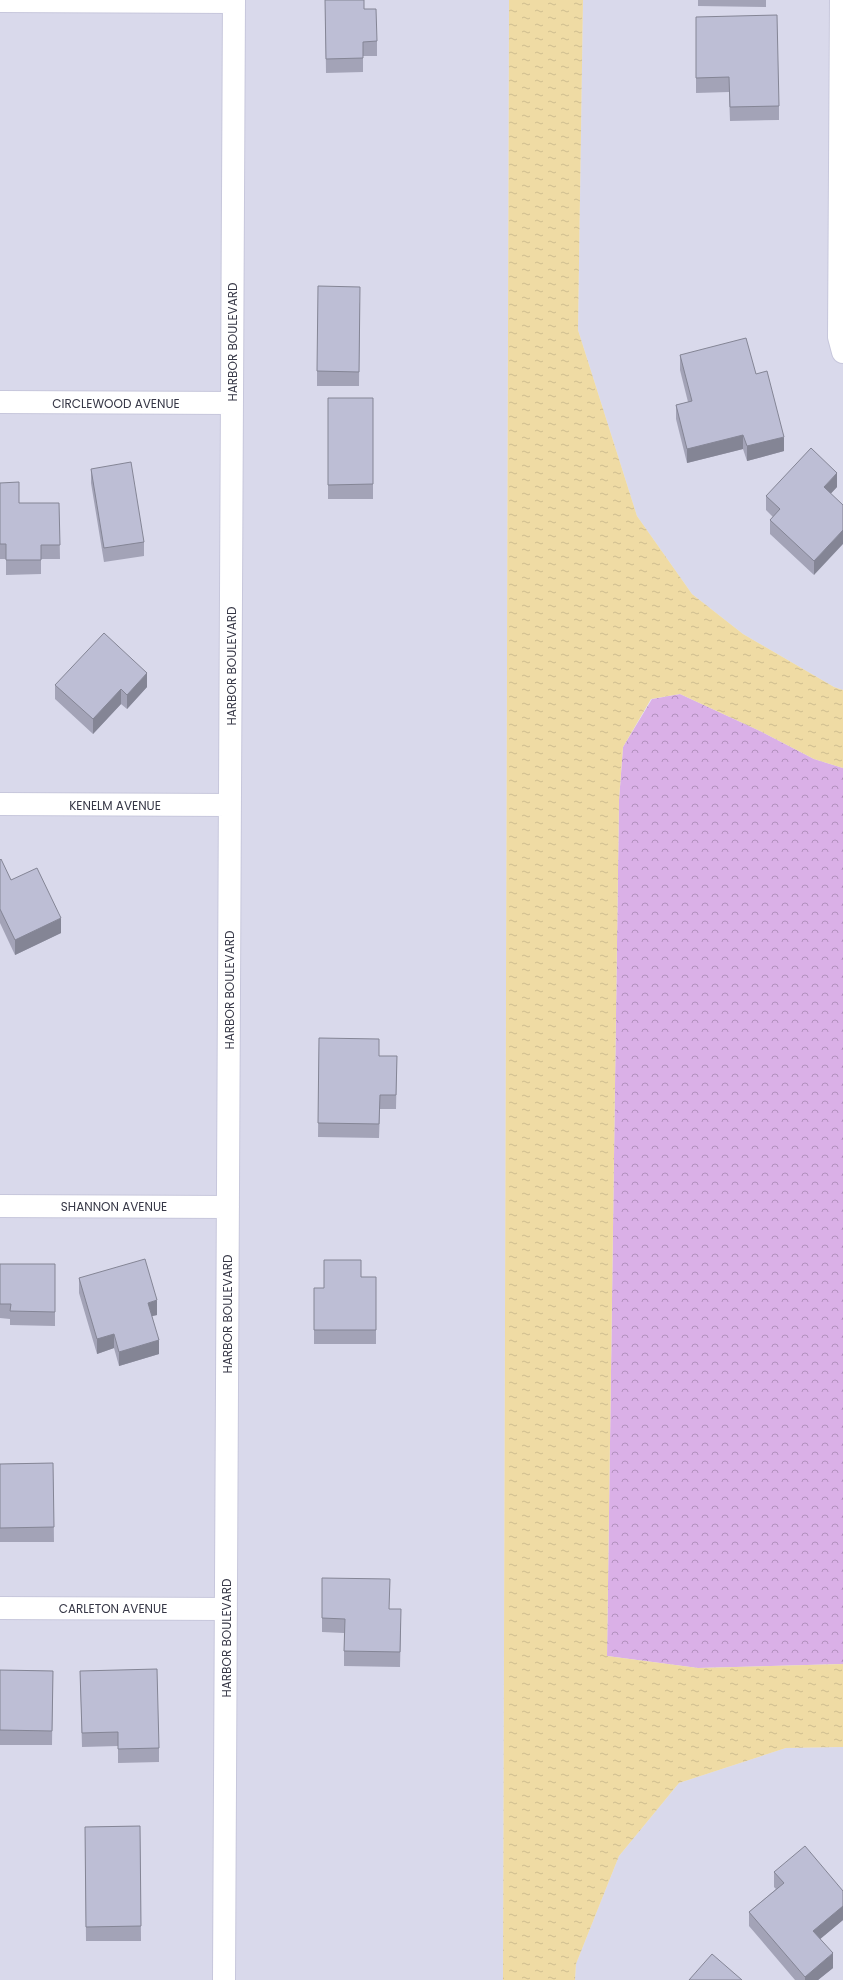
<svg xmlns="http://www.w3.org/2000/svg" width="843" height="1980" font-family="Poppins,sans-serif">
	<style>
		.residential { fill: #d9d9eb }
		.forest { fill: url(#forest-crowns) }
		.water { fill: url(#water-ripples) }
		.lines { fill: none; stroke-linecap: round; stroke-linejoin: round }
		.minor-casing { stroke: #c7c7dc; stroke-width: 24 }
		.minor { stroke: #fff; stroke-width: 22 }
		.wall { fill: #a3a3b7 }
		.shaded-wall { fill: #848595 }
		.building { fill: #bdbed5; stroke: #848595 }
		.labels { text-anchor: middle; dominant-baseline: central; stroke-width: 3; stroke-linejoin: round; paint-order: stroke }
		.street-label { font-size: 12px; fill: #363746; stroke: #fff }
	</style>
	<defs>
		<pattern id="forest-crowns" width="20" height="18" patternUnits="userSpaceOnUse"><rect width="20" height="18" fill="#dab0e7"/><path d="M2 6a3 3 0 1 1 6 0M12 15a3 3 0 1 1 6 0" fill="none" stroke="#b290bd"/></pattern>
		<pattern id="water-ripples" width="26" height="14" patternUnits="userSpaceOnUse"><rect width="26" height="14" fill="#efdba4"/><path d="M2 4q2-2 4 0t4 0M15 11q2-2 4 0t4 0" fill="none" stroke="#cebd8f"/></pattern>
	</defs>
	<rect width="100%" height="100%" fill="#e7e7f3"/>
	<path class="residential" d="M0,0H509L503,1980H0Z
		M583,0H843V690L834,687L743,634L692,594L637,516L578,330Z
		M843,1747V1980H575L576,1964L619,1856L679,1783L786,1748Z"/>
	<path class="forest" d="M680,694L760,731L814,759L843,768V1664L698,1668L607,1656L619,800L623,747L652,699Z"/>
	<path class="water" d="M509,0H583L578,330L637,516L692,594L743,634L834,687L843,690V768L814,759L760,731L680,694L651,699L623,747L619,800L607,1656L698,1668L843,1664V1747L786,1748L679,1783L619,1856L576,1964L575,1980H503Z"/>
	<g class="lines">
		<defs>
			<path id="minor" d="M841,0L839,337L843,352
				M0,1L234,2
				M0,402L232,403
				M0,804L230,805
				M0,1206L228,1207
				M0,1608L226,1609
				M224,1980L234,0"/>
		</defs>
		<use href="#minor" class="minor-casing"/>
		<use href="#minor" class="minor"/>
	</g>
	<path class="wall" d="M325,0L364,9L377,41V56H363V72L326,73Z
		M698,0H766V7L698,6Z
		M696,17L779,106V120L730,121L729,92L696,93Z
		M360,302L359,386H317V371Z
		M680,355L756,374L784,451L747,461L743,449L687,463L676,419V405L688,402L680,370Z
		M328,398H373V499H328Z
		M91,469L144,542V556L104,562L91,483Z
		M0,483L19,503H59L60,559H41V574L6,575V559H0Z
		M837,487L831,493L814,575L770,534V520L773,517L766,510V496Z
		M55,685L147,687L127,709L121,704L93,734L55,699Z
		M0,860L11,880L61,933L15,955L0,923Z
		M319,1038L379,1056H397L396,1109H380L379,1138L318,1137Z
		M0,1264H55V1326L10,1325V1319L0,1318Z
		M361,1277H376V1344H314V1288H324Z
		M79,1278L157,1315L152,1316L159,1354L119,1366L114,1348L97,1354L79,1293Z
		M53,1463L54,1542H0V1464Z
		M322,1578L389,1609L401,1624L400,1667L344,1666V1633L322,1632Z
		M0,1670L53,1671L52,1745H0Z
		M80,1671L159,1748V1762L118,1763V1746L82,1747Z
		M140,1826L141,1941H86L85,1827Z
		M774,1872L843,1891V1920L820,1939L833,1968L818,1980H795L749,1926V1912L776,1889L774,1887Z"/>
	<path class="shaded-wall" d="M743,435V449L687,463V449Z
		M784,437V451L747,461V446Z
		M837,473V487L824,501V487Z
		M843,530V544L814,575V561Z
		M147,673V687L127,709V695Z
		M121,689V704L93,734V719Z
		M61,918V933L15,955V940Z
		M157,1300V1315L148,1317V1303Z
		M114,1334V1348L97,1354V1339Z
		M159,1340V1354L119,1366V1352Z
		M843,1906V1920L813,1945V1931Z
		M833,1953V1968L818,1980H805V1977Z"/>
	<path class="building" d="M325,0H364V9H376L377,41L363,42V58L326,59Z
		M777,15L779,106L730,107L729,77L696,78V17Z
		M318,286L360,287L359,372L317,371Z
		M746,338L756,374L767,371L784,437L747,446L743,435L687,449L676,405L692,401L680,355Z
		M328,398H373V484L328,485Z
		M811,448L837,473L824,487L843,505V530L814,561L770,520L780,509L766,496Z
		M131,462L144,542L104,548L91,469Z
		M19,482V503H59L60,545H41V560H6V544H0V483Z
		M104,633L147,673L127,695L121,689L93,719L55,685Z
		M1,859L11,880L37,868L61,918L15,940L0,909V860Z
		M319,1038L379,1039V1056H397L396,1095H380L379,1124L318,1123Z
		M145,1259L157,1300L148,1303L159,1340L119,1352L114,1334L97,1339L79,1278Z
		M324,1260H361V1277H376V1330H314V1288H324Z
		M0,1264H55V1312L10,1311L11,1304H0Z
		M53,1463L54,1527L0,1528V1464Z
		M322,1578L390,1579L389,1609H401L400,1652L344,1651L345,1619L322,1618Z
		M157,1669L159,1748L118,1749V1732L82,1733L80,1671Z
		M0,1670L53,1671L52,1731L0,1730Z
		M140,1826L141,1926L86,1927L85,1827Z
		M805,1846L843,1891V1906L813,1931L833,1953L805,1977L749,1912L784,1883L774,1872Z
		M712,1954L742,1980H689Z"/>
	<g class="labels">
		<g class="street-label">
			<text transform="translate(232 342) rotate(-90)">HARBOR BOULEVARD</text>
			<text x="116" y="403">CIRCLEWOOD AVENUE</text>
			<text transform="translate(231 666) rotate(-90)">HARBOR BOULEVARD</text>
			<text x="115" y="805">KENELM AVENUE</text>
			<text transform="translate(229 990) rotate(-90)">HARBOR BOULEVARD</text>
			<text x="114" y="1206">SHANNON AVENUE</text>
			<text transform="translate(227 1314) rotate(-90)">HARBOR BOULEVARD</text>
			<text x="113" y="1608">CARLETON AVENUE</text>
			<text transform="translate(226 1638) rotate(-90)">HARBOR BOULEVARD</text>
		</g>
	</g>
</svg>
